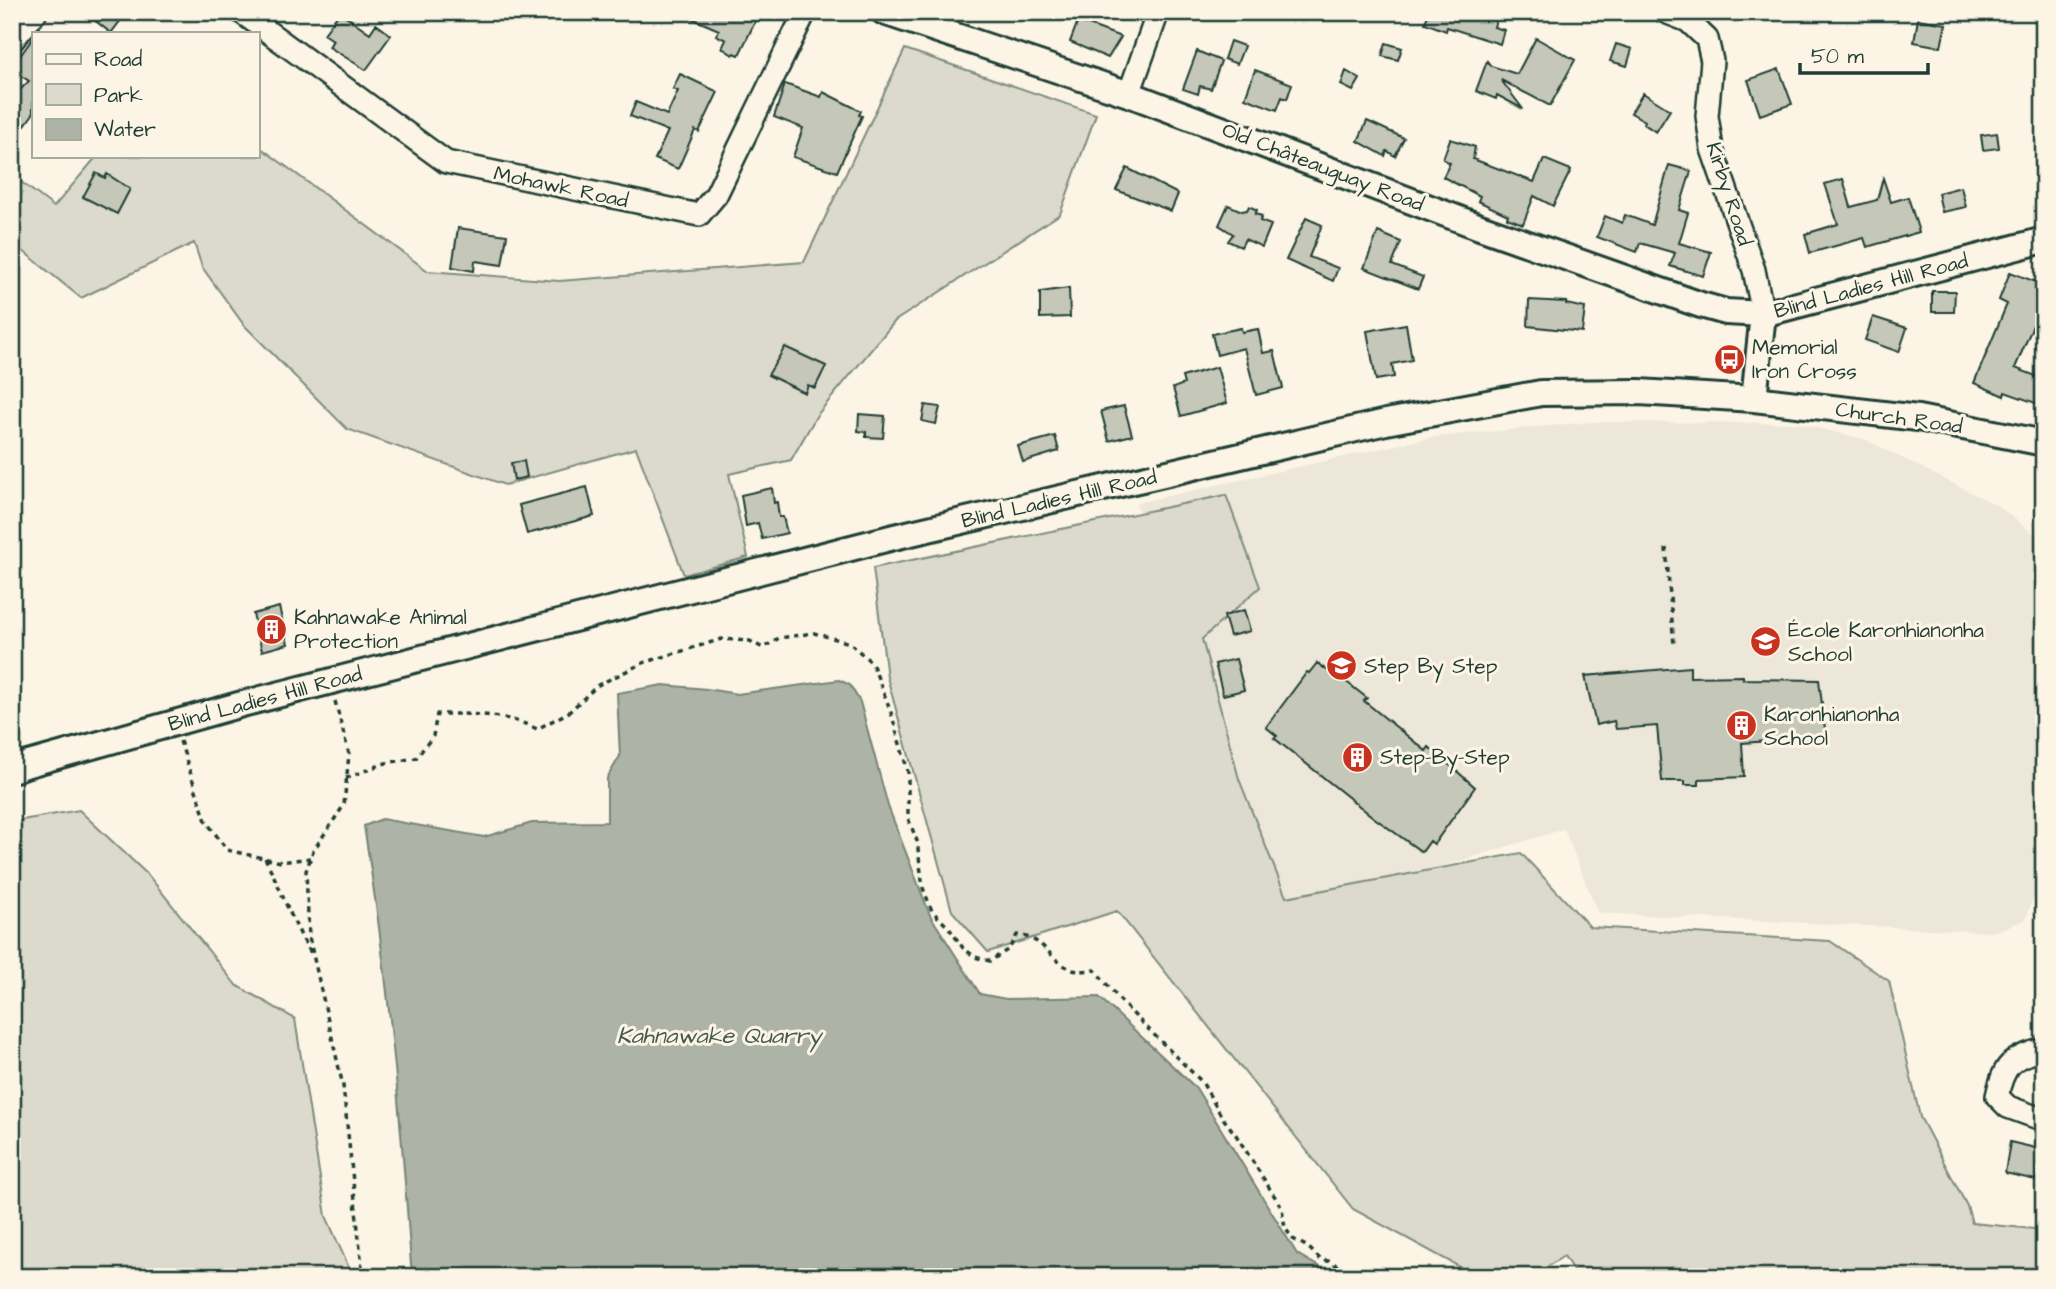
<svg xmlns="http://www.w3.org/2000/svg" width="2056" height="1289" font-family="'Architects Daughter',sans-serif">
	<style>
		.built { fill: #ece7d8 }
		.green { fill: #dcdacc; stroke: #7e8c80; stroke-width: 2 }
		.water { fill: #aeb3a7; stroke: #758479; stroke-width: 2 }
		.building { fill: #c5c7b9; stroke: #1f3d34; stroke-width: 2 }
		.lines { fill: none; stroke-linecap: round; stroke-linejoin: round }
		.minor-casing { stroke: #1f3d34; stroke-width: 26 }
		.tertiary-casing { stroke: #1f3d34; stroke-width: 30 }
		.path { stroke: #1f3d34; stroke-width: 3.5; stroke-dasharray: 5 5; stroke-linecap: butt }
		.minor { stroke: #fcf5e5; stroke-width: 21 }
		.tertiary { stroke: #fcf5e5; stroke-width: 24 }
		.labels { text-anchor: middle; dominant-baseline: central; stroke-width: 6; stroke-linejoin: round; paint-order: stroke }
		.street-label { font-size: 21px; fill: #1f3d34; stroke: #fcf5e5 }
		.poi-label { font-size: 21px; fill: #1f3d34; stroke: #fcf5e5; text-anchor: start }
		.water-label { font-size: 23px; font-style: italic; fill: #435a51; stroke: #fcf5e5 }
	</style>
	<rect width="100%" height="100%" fill="#fcf5e5"/>
	<filter id="ink" filterUnits="userSpaceOnUse"><feTurbulence type="fractalNoise" baseFrequency=".0143" numOctaves="2"/><feDisplacementMap in="SourceGraphic" scale="14" xChannelSelector="R" yChannelSelector="G"/><feConvolveMatrix kernelMatrix="1 2 1 2 8 2 1 2 1" color-interpolation-filters="sRGB"/></filter>
	<g filter="url(#ink)">
		<path class="built" d="M1591,422L1798,423L1864,439L1998,506L2044,542V743L2035,893L2025,920L1993,932L1598,913L1564,829L1264,921L1136,503L1433,437Z"/>
		<path class="green" d="M905,49L1096,114L1060,214L895,321L817,415L791,460L729,474L748,557L684,575L636,448L505,485L347,429L244,325L202,267L194,243L81,298L12,242V175L54,207L97,156H257V145L428,271L559,281L804,262Z
			M1226,495L1260,587L1202,639L1239,779L1286,897L1521,853L1590,927L1830,941L1889,981L1920,1117L1967,1206L1972,1223L2044,1230V1277H1577L1564,1256L1531,1277H1478L1353,1209L1117,911L988,952L952,911L887,677L873,568Z
			M79,810L148,875L236,985L295,1019L326,1216L353,1277H12V825L22,820Z"/>
		<path class="water" d="M839,680L850,685L860,702L888,806L930,915L980,994L1006,999L1099,997L1196,1088L1297,1254L1337,1277H416L411,1265C401,1118 388,972 364,826L382,819L484,837L532,823L607,822V778L620,756L617,693L663,685L707,689L737,694Z"/>
		<path class="building" d="M84,12H127L111,33Z
			M340,12L370,33L376,24L391,35L366,70L329,47L333,40L324,34Z
			M677,12H740L756,20L739,55L734,53L733,55L722,48L726,40L716,35L719,30Z
			M1429,12H1498L1494,27L1504,30L1500,44L1447,27L1446,31L1425,23Z
			M1918,19L1946,24L1941,47L1914,42Z
			M1078,21L1121,37L1108,58L1070,42Z
			M33,38V114L12,143V98L29,81L12,70V67Z
			M1536,38L1575,60L1550,106L1501,80L1523,109L1497,95L1496,99L1476,91L1487,61L1491,66L1517,74Z
			M1230,41L1244,46L1237,64L1224,59Z
			M1386,43L1402,48L1398,60L1382,56Z
			M1616,44L1632,49L1627,66L1610,61Z
			M1197,51L1221,61L1211,89L1200,86L1198,94L1183,89Z
			M1779,69L1792,104L1760,115L1748,80Z
			M1255,70L1292,84L1287,99L1282,97L1277,110L1245,98Z
			M1346,71L1360,79L1353,91L1341,85Z
			M680,74L718,92L699,132L695,130L678,169L655,159L668,131L630,116L636,102L667,115L678,91L673,89Z
			M785,84L821,97L823,92L861,111L859,115L862,116L837,172L793,157L803,128L774,117Z
			M1643,93L1670,110L1656,132L1644,124L1645,121L1631,113Z
			M1367,121L1404,138L1395,156L1387,151L1385,156L1358,141Z
			M1997,133L1999,148L1983,150L1981,135Z
			M1450,139L1475,147L1473,159L1534,182L1544,159L1571,170L1553,206L1534,196L1523,224L1507,218L1508,215L1478,201L1480,196L1443,177L1450,163L1443,159Z
			M1669,165L1691,171L1679,210L1688,213L1679,243L1711,252L1703,276L1670,266L1675,253L1640,243L1637,252L1597,237L1605,216L1622,223L1625,215L1652,225Z
			M1127,168L1178,194L1171,211L1116,190Z
			M96,173L105,178L107,174L130,189L117,214L83,197Z
			M1883,178L1891,202L1908,197L1919,232L1867,247L1864,238L1810,253L1805,234L1838,224L1825,184L1843,179L1851,207L1877,200Z
			M1961,187L1966,207L1942,212L1938,193Z
			M1228,205L1242,211L1247,210L1249,206L1257,210L1255,214L1262,216L1260,221L1271,225L1262,247L1245,239L1241,247L1228,241L1233,234L1219,225Z
			M1306,218L1322,225L1309,257L1338,268L1333,281L1286,260Z
			M458,228L507,235L502,265L475,261L474,271L452,267Z
			M1378,232L1401,242L1392,265L1423,277L1418,289L1364,268Z
			M2010,272L2044,285V318L2037,316L2015,368L2044,379V406L2005,392L2004,396L1974,383L2007,304L1999,300Z
			M1069,288L1070,317L1040,318V292Z
			M1932,291H1955L1954,312H1932Z
			M1529,300L1566,302V304L1585,308L1582,332L1528,326Z
			M1873,317L1907,328L1899,352L1865,340Z
			M1406,324L1412,360L1392,364L1394,377L1376,380L1367,331Z
			M1241,328L1242,332L1258,329L1263,353L1274,351L1283,388L1256,395L1244,348L1217,355L1212,334Z
			M785,347L826,366L815,388L808,385L805,393L768,375Z
			M1217,367L1227,403L1181,416L1173,388L1184,384L1182,377Z
			M925,405L940,407L936,424L922,421Z
			M1124,406L1132,435L1109,441L1101,411Z
			M859,414L885,416L883,438L866,437V432L858,431Z
			M1055,436L1059,451L1023,462L1018,446Z
			M524,461L527,477L514,480L511,463Z
			M587,487L594,516L527,534L519,505Z
			M772,488L774,503L777,502L779,517H783L787,533L762,539L758,523L746,526L741,495Z
			M279,607L288,644L262,651L253,614Z
			M1244,610L1250,631L1230,636L1224,616Z
			M1236,659L1244,690L1223,695L1215,664Z
			M1317,663L1328,671L1330,669L1367,698L1364,701L1426,751L1429,747L1475,787L1434,844L1430,841L1422,852L1373,817L1274,738L1277,736L1266,727L1307,672L1309,673Z
			M1690,667V677L1743,676V679L1819,680L1826,737L1742,743L1744,777L1699,779V785H1685V781H1662L1657,726L1616,729L1614,721L1596,725L1585,676Z
			M2010,1142L2044,1150V1182L2005,1173Z"/>
		<g class="lines">
			<defs>
				<path id="minor" d="M241,12L446,162L699,215L716,195L805,12
					M1665,12L1688,21L1707,39L1712,61L1707,116L1712,149L1754,270L1763,314
					M12,41L36,12
					M1129,94L1158,12
					M2044,1049C2011,1058 2004,1064 1997,1096L2008,1107L2044,1120"/>
				<path id="tertiary" d="M884,12L1129,94L1480,227L1701,305L1726,312L1763,314L2044,240
					M1754,399L1763,314
					M12,770L25,765L242,704L894,537L1386,422L1541,393L1639,392L1754,399L1918,418L2044,443"/>
			</defs>
			<use href="#minor" class="minor-casing"/>
			<use href="#tertiary" class="tertiary-casing"/>
			<path class="path" d="M1666,548L1674,645
				M335,701L349,754L344,805L313,851L306,871L309,937L343,1086L363,1277
				M180,741L206,821L227,850L281,862L310,858
				M346,778L386,763L416,758L433,736L437,714C474,714 503,713 537,729L569,712L598,685L643,663L722,639L750,641L763,648L779,638L814,633L850,643L872,663L890,709L908,772V818L917,841L923,888L932,911L949,928L963,948L975,957L990,961L1009,949L1017,935C1046,938 1049,961 1073,970C1079,972 1089,970 1095,970L1124,1005L1202,1082L1222,1117L1236,1135L1282,1208L1285,1228L1293,1239L1308,1247L1320,1259L1332,1262L1351,1277
				M265,858C281,889 292,923 311,953"/>
			<use href="#minor" class="minor"/>
			<use href="#tertiary" class="tertiary"/>
		</g>
	</g>
	<defs>
		<symbol id="bus-disc" viewBox="-11 -11 22 22"><circle r="9.5" fill="#c8321e" stroke="#fcf5e5"/><path d="M-5-6H5V4H4V6H2V4H-2V6H-4V4H-5ZM-3.5-4V0h7V-4ZM-3.5 1.2v1.5H-2V1.2ZM2 1.2v1.5H3.5V1.2Z" fill="#fff"/></symbol>
		<symbol id="building-disc" viewBox="-11 -11 22 22"><circle r="9.5" fill="#c8321e" stroke="#fcf5e5"/><path d="M-4-6H4V6H1V3H-1V6H-4ZM-2.5-4.3h1.7v1.8h-1.7ZM.8-4.3h1.7v1.8H.8ZM-2.5-1h1.7V.8h-1.7ZM.8-1h1.7V.8H.8Z" fill="#fff"/></symbol>
		<symbol id="school-disc" viewBox="-11 -11 22 22"><circle r="9.5" fill="#c8321e" stroke="#fcf5e5"/><path d="M0-5L7-2L0 1L-7-2ZM-4 1L0 2.5L4 1V4Q0 6-4 4Z" fill="#fff"/></symbol>
	</defs>
	<g fill-rule="evenodd">
		<use href="#bus-disc" x="1712" y="342" width="35" height="35"/>
		<use href="#building-disc" x="254" y="612" width="35" height="35"/>
		<use href="#school-disc" x="1748" y="624" width="35" height="35"/>
		<use href="#school-disc" x="1324" y="648" width="35" height="35"/>
		<use href="#building-disc" x="1724" y="708" width="35" height="35"/>
		<use href="#building-disc" x="1340" y="740" width="35" height="35"/>
	</g>
	<g class="labels">
		<g class="street-label">
			<text transform="translate(1323 167) rotate(21)">Old Châteauguay Road</text>
			<text transform="translate(561 187) rotate(12)">Mohawk Road</text>
			<text transform="translate(1729 194) rotate(72)">Kirby Road</text>
			<text transform="translate(1871 286) rotate(-15)">Blind Ladies Hill Road</text>
			<text transform="translate(1899 418) rotate(8)">Church Road</text>
			<text transform="translate(1059 499) rotate(-13)">Blind Ladies Hill Road</text>
			<text transform="translate(265 699) rotate(-15)">Blind Ladies Hill Road</text>
		</g>
		<g class="poi-label">
			<text x="1752" y="347">Memorial<tspan x="1752" dy="24">Iron Cross</tspan></text>
			<text x="294" y="617">Kahnawake Animal<tspan x="294" dy="24">Protection</tspan></text>
			<text x="1788" y="630">École Karonhianonha<tspan x="1788" dy="24">School</tspan></text>
			<text x="1364" y="666">Step By Step</text>
			<text x="1764" y="714">Karonhianonha<tspan x="1764" dy="24">School</tspan></text>
			<text x="1380" y="757">Step-By-Step</text>
		</g>
		<g class="water-label">
			<text x="719" y="1036">Kahnawake Quarry</text>
		</g>
	</g>
	<rect width="2056" height="1289" fill="none" stroke="#fcf5e5" stroke-width="42"/>
	<rect x="21" y="21" width="2014" height="1247" fill="none" stroke="#1f3d34" stroke-width="2.5" filter="url(#ink)"/>
	<rect x="32" y="32" width="228" height="126" fill="#fcf5e5" stroke="#a4ab9e" stroke-width="2"/>
	<rect x="46" y="54" width="35" height="10" fill="#fcf5e5" stroke="#a4ab9e" stroke-width="2"/>
	<text x="94" y="66" font-size="21" fill="#1f3d34">Road</text>
	<rect x="46" y="84" width="35" height="21" fill="#dcdacc" stroke="#a4ab9e" stroke-width="2"/>
	<text x="94" y="102" font-size="21" fill="#1f3d34">Park</text>
	<rect x="46" y="119" width="35" height="21" fill="#aeb3a7" stroke="#a4ab9e" stroke-width="2"/>
	<text x="94" y="136" font-size="21" fill="#1f3d34">Water</text>
	<path d="M1800 63v10h128v-10" fill="none" stroke="#1f3d34" stroke-width="3.5"/>
	<text x="1811" y="63" font-size="21" fill="#1f3d34" stroke="#fcf5e5" stroke-width="5" paint-order="stroke">50 m</text>
</svg>
